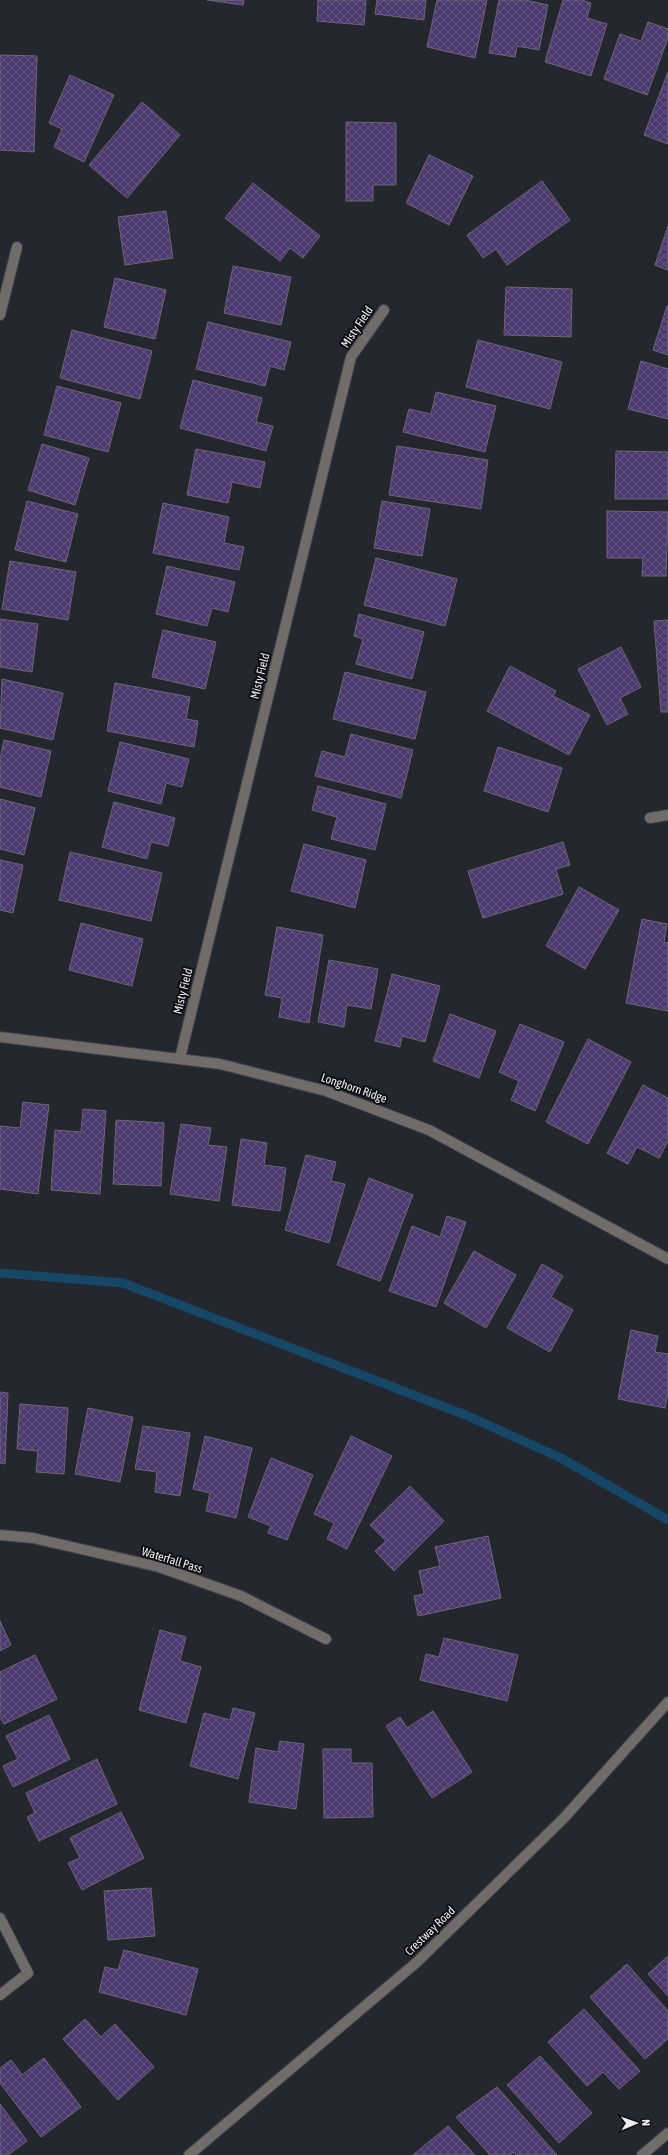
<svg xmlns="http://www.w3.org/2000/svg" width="668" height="2155" font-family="'Asap Condensed',sans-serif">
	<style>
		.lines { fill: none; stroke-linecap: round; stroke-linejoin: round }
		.stream { stroke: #164766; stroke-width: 9 }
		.building { fill: url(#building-cross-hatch); stroke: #6a6870 }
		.minor-casing { stroke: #414349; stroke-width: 12 }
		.tertiary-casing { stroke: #414349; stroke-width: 12 }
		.minor { stroke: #706c69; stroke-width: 10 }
		.tertiary { stroke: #706c69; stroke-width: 10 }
		.labels { text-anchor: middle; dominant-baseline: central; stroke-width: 4; stroke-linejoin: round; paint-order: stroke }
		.street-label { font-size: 12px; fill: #ebedf2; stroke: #0f1013 }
	</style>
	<defs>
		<pattern id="building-cross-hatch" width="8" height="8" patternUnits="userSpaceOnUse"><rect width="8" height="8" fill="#4c3970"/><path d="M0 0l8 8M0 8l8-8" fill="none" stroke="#665685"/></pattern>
	</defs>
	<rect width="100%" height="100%" fill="#25272e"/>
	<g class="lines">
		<path class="stream" d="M0,1273L123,1283L468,1416L561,1458L668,1520"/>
	</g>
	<path class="building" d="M207,0H244L243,5Z
		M318,0H366L364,25L317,21Z
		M377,0H426L424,20L375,14Z
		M437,0H487L475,58L427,47Z
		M499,0H525L548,5L539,50L517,46L515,57L489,53Z
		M563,0H582L591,3L587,18L607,24L591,76L545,62Z
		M648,22L668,29V38L647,95L604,79L620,34L641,41Z
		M0,55L37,56L34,152L0,150Z
		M668,72V144L644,135Z
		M70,75L114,95L84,162L54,147L62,129L49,123Z
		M142,102L180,135L127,198L89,165Z
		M346,122L396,123V185H373V201H346Z
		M429,155L473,176L449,225L406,203Z
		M542,181L570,220L507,265L496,249L483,258L467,235Z
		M253,183L320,236L303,258L290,248L280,261L225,218Z
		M166,211L173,258L125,265L118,217Z
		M668,226V270L655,265Z
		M233,266L291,277L281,325L224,313Z
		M115,278L166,290L155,339L104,327Z
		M506,287L572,289L571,337L504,335Z
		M667,306H668V355L653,350Z
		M208,322L291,342L284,370L270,366L265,386L196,369Z
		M72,330L152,351L140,399L60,378Z
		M478,340L562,362L550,409L466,387Z
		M641,361L668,369V419L628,409Z
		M193,380L262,398L256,422L273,426L266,451L180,428Z
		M57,386L121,403L108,452L44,435Z
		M436,392L496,406L485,452L403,432L409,409L431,414Z
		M42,444L89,458L75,505L28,490Z
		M397,446L488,460L481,509L389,495Z
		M196,449L265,462L260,488L232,482L228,503L187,495Z
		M616,451L668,452V499H615Z
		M27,501L78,514L66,562L15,550Z
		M382,501L430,509L422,556L374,548Z
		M163,503L229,517L224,543L244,547L239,570L153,553Z
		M607,511L668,512L666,576H642L643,558H607Z
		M376,558L457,579L445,626L364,605Z
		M10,561L76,572L68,620L2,609Z
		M167,566L235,582L228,612L212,608L207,626L156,614Z
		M359,614L424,632L412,679L356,664L363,639L354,636Z
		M0,619L38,624L32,672L0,667Z
		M668,620V712H661L654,621Z
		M163,630L216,642L205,689L152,677Z
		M621,647L641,687L620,698L628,714L607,725L578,669Z
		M510,666L556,691L553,696L590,715L569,755L487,711Z
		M345,672L426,692L415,739L333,719Z
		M2,679L63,693L53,740L0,728Z
		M115,683L190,697L186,719L198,721L194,747L107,731Z
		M351,734L413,750L401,798L315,776L322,751L345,757Z
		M4,740L51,751L41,797L0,787V759Z
		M120,742L189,759L182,787L166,783L161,804L108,791Z
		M498,747L562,768L548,812L484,791Z
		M318,786L386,804L375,850L331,839L337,817L312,810Z
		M0,799L35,808L24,855L0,849Z
		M114,802L175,818L168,846L151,842L147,859L102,847Z
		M563,842L570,865L556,869L563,894L483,918L468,871Z
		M304,844L366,860L355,908L291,891Z
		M70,852L162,873L151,921L59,900Z
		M0,860L23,865L13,913L0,910Z
		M579,887L619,910L585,969L546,946Z
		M642,919L667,924L664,942L668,943V1011L626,1003Z
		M81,923L143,939L132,986L69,970Z
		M277,927L323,935L309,1023L279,1017L282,998L265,995Z
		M329,960L378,969L371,1009L347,1005L344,1027L318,1022Z
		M392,974L440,986L425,1042L402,1036L400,1047L375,1041Z
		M450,1014L496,1031L479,1078L433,1061Z
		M520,1024L564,1042L535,1111L511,1100L519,1081L499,1072Z
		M588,1039L631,1062L588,1144L546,1122Z
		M643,1085L668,1098V1141L659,1158L637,1147L628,1164L607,1153Z
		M23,1102L49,1105L38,1194L0,1189V1126L20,1128Z
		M83,1109L106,1111L100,1194L51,1190L55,1130L81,1132Z
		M116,1120L164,1123L161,1186L113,1184Z
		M181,1124L211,1128L208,1145L227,1147L219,1201L170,1194Z
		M241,1139L267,1143L264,1165L286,1168L280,1211L232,1205Z
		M306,1155L336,1162L331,1181L345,1184L329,1243L285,1230Z
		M369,1178L413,1195L380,1281L337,1265Z
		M447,1216L466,1222L436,1307L389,1291L412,1226L440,1237Z
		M474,1251L516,1275L486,1328L444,1303Z
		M542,1264L563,1276L551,1297L573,1310L550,1352L507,1328Z
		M631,1330L658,1336L655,1352L668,1354V1393L665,1408L618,1399Z
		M0,1392L8,1393L5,1464L0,1463Z
		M20,1404L68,1408L64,1474L36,1472L38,1451L17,1449Z
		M88,1408L133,1417L120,1482L75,1474Z
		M143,1426L190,1433L180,1496L155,1492L157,1472L135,1469Z
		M205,1436L252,1448L236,1518L206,1511L210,1493L193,1489Z
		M351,1436L392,1456L347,1549L327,1539L334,1523L314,1514Z
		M271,1458L313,1475L287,1540L268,1533L271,1526L248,1517Z
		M410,1486L444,1521L394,1571L375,1551L386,1541L370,1525Z
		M488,1536L501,1598L418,1616L414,1596L424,1594L419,1571L440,1566L435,1547Z
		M0,1621L11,1645L0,1651Z
		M160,1630L186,1637L180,1661L201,1667L186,1723L139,1710Z
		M444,1638L518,1655L507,1701L420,1680L426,1654L439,1657Z
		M35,1655L57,1699L4,1724L0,1717V1672Z
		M233,1708L255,1713L238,1779L190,1766L204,1713L230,1720Z
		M433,1711L472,1772L432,1798L386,1726L400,1717L407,1728Z
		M49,1715L70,1759L13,1787L3,1766L18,1759L6,1736Z
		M280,1741L304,1744L296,1809L249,1802L256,1748L278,1752Z
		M323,1749H351V1763H372L373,1817L324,1818Z
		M97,1759L117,1804L39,1841L27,1817L35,1813L26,1793Z
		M121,1812L144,1858L82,1890L68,1863L80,1858L70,1838Z
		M151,1888L155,1936L108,1940L104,1891Z
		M124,1950L198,1969L186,2015L99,1992L105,1967L118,1970Z
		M668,1956V1996L648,1974Z
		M627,1964L668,2011V2039L645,2059L590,1997Z
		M584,2009L640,2071L619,2089L603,2072L587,2086L548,2042Z
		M85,2019L101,2037L115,2024L154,2067L118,2100L63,2039Z
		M540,2056L592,2113L559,2143L507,2085Z
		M44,2058L81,2107L41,2137L0,2083V2068L11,2060L22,2075Z
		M497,2087L557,2155H516L514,2152L510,2155H490L456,2117Z
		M0,2104L27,2141L8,2155H0Z
		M448,2126L475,2155H413Z"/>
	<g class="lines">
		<defs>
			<path id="minor" d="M0,315L17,247
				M650,818L668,815
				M0,1037L220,1064L326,1091L429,1130L668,1259
				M180,1058L351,357L384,310
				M0,1535L33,1538L159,1567L241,1596L326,1639
				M0,1918L28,1973L0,1995
				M642,2155L668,2133"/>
			<path id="tertiary" d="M189,2155L417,1962L563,1819L668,1702"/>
		</defs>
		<use href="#minor" class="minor-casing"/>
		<use href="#tertiary" class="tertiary-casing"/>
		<use href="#minor" class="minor"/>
		<use href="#tertiary" class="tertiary"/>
	</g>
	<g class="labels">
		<g class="street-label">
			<text transform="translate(357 327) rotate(-56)">Misty Field</text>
			<text transform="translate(260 676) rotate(-76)">Misty Field</text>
			<text transform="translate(183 991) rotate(-76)">Misty Field</text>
			<text transform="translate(354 1088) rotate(19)">Longhorn Ridge</text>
			<text transform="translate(172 1560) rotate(17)">Waterfall Pass</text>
			<text transform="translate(430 1931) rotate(-44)">Crestway Road</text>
		</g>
	</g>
	<g transform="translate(636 2123) rotate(88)" stroke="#0f1013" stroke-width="3" paint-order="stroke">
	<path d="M0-3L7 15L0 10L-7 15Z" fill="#ebedf2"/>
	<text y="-6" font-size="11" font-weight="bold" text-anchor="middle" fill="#ebedf2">N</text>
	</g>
</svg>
